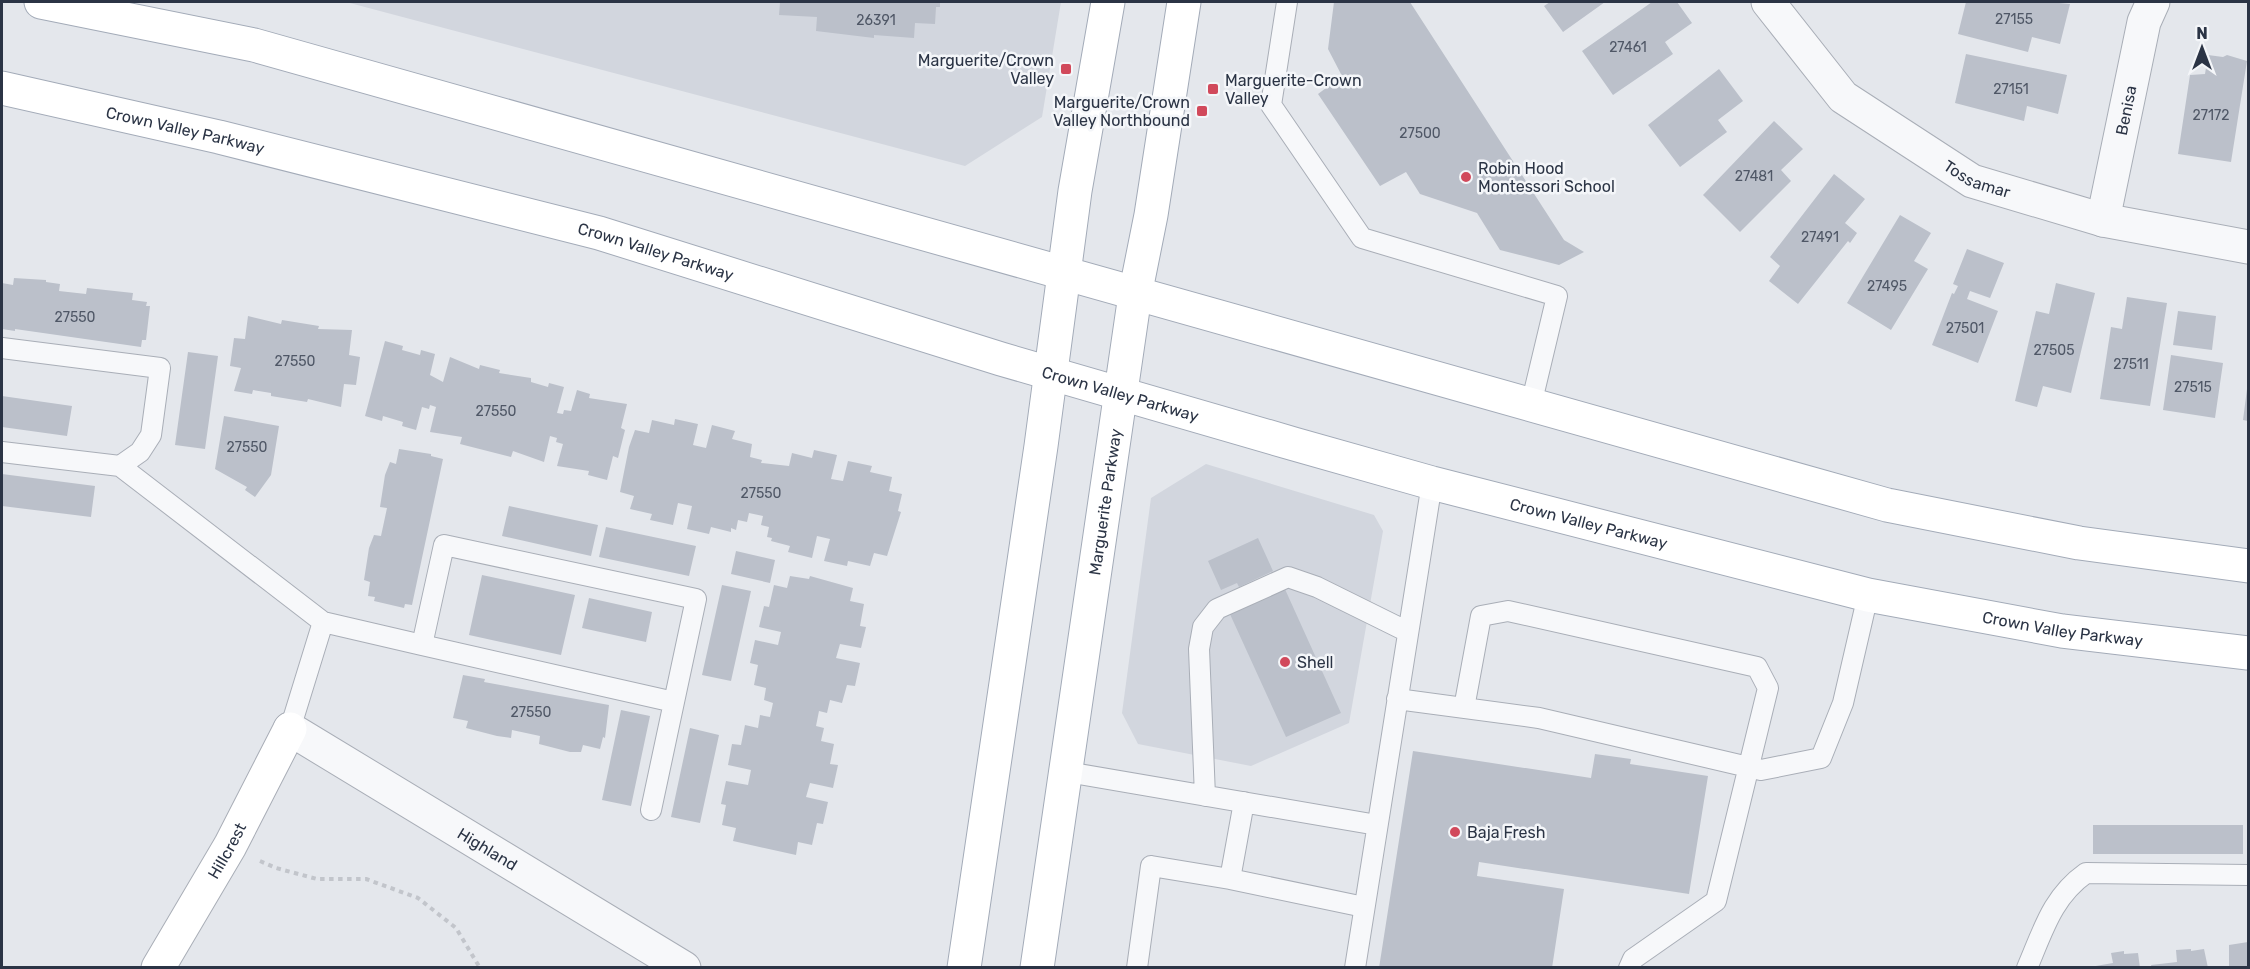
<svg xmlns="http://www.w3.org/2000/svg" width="2250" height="969" font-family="Rubik,sans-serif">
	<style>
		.built { fill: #d2d6de }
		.building { fill: #bbc0ca }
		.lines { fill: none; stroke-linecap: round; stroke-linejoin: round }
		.lane-casing { stroke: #a9aeb7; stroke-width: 22 }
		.street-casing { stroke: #a9aeb7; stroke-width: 35 }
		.secondary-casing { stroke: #a9aeb7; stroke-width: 35 }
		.primary-casing { stroke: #a3abb8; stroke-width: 35 }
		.path { stroke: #c2c5cb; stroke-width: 4; stroke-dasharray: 4.5 4.5; stroke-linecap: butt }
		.lane { stroke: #f7f8fa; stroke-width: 20 }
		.street { stroke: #f7f8fa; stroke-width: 33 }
		.secondary { stroke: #fff; stroke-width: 33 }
		.primary { stroke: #fff; stroke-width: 33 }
		.poi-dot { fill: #d1495b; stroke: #f4f6f9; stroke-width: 2 }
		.labels { text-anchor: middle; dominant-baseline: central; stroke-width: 5; stroke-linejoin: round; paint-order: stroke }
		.number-label { font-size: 14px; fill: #4f5766 }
		.poi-label { font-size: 16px; fill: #2b3445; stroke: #f4f6f9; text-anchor: start }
		.street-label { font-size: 16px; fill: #2b3445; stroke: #f4f6f9 }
	</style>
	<rect width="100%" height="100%" fill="#e4e7ec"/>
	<path class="built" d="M346,2H1061L1042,117L965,166Z
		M1206,464L1374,515L1383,531L1349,723L1251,766L1138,744L1122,713L1151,498Z"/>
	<path class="building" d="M780,2H940V7H936L935,24L915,23L914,38L874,35V38L816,31L817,17L779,15Z
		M1334,2H1410L1564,240L1584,252L1559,265L1500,250L1477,213L1420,194L1406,172L1380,186L1318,94L1342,76L1328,49Z
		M1550,2H1605L1563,32L1544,6Z
		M1652,2H1677L1692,23L1665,42L1673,54L1613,95L1582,51Z
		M1966,2H2048L2070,4L2060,44L2032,37L2028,52L1958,34Z
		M1966,54L2067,75L2058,114L2027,106L2024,121L1955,103Z
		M2208,55L2223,57L2227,55L2247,61L2231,162L2178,154L2190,75L2205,74Z
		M1719,69L1743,101L1718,120L1727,132L1680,167L1648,125Z
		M1774,121L1803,149L1781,170L1791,181L1740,232L1703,195Z
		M1834,174L1865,199L1845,223L1857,233L1850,243L1848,241L1798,304L1769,281L1780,266L1770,257Z
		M1900,215L1931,233L1914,261L1928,269L1891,330L1847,303Z
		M1967,249L2004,263L1990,298L1970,291L1967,299L1998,311L1978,363L1932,345L1952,293L1954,294L1958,286L1953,284Z
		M14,278L46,280V282L60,284L59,291L86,294L87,288L133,293L132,300L147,302L146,306H150L146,340H142L141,347L15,329V331L2,329V283L13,285Z
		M2056,283L2095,293L2071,393L2043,386L2037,407L2015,401L2036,311L2049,314Z
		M2127,297L2167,303L2150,406L2100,399L2111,327L2122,329Z
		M2178,311L2216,316L2212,350L2173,345Z
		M248,316L281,324L282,320L319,326L318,329L352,330L349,355L360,357L356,385L344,384L341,407L308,399L307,402L271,396V393L253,390L252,394L234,391L241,368L230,366L234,338L245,339Z
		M385,341L403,346L402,350L420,355L421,350L435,354L430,375L443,382L450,357L479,369L480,365L500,370L499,373L531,378V382L548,387L549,383L564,387L557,413L563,414L564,410L571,411L577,390L590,394L589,398L627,404L621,428L625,430L618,458L613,456L607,480L588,475L589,471L557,466L563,444L556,442L557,438L550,436L544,462L513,451L511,457L460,444L462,437L430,432L436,407L430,405L429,409L422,407L416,430L402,426L403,422L383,416L382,421L365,416Z
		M188,352L218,356L205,449L175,445Z
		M2171,355L2223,363L2215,418L2163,410Z
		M2247,389H2248V421L2243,420Z
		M2,396L72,406L67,436L2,427Z
		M224,416L279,426L271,475L255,497L245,490L247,487L215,469Z
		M675,419L698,424L693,445L706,448L712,425L735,431L732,439L752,444L750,457L762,460L761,463L789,466L792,453L812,458L814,450L837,455L831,479L843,481L848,461L872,466L870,472L892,477L889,491L902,494L898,511L901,512L887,556L874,553L870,566L848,561L847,566L824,561L830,539L817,536L812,558L788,552L790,546L771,541L772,538L767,537L769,527L761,525L763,516L749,513L747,522L738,520L736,530L731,528V532L711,527L709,534L687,529L692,506L678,503L673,525L650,520L652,514L630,509L634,496L620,492L629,447L635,430L649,433L652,420L674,425Z
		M399,449L431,454V456L443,459L412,605L405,604L404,608L374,601L375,597L368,596L370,582L364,580L369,548L374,535L381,536L387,508L380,507L385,475L390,462L396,464Z
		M2,474L95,486L91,517L2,506Z
		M509,506L598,525L591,556L502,536Z
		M606,527L696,546L689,576L599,557Z
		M1258,538L1273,571L1239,587L1237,583L1221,590L1208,561Z
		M736,551L775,560L770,583L731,574Z
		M482,575L575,595L561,655L469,635Z
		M790,576L809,579L810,576L853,588L850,601L864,604L860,626L866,627L861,648L840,644L836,658L860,663L855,686L847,685L842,703L830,700L827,713L819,711L816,726L824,728L821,741L834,744L830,764L838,765L833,788L810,783L806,797L828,802L823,824L817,823L812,845L798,842L796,855L733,841L736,828L722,825L726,805L721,804L726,781L748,785L751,770L728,765L732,744L741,745L745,725L758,728L760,715L770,717L773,703L764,700L766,688L754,685L758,665L750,663L755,640L778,645L781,632L759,627L764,606L769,607L774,585L787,588Z
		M722,585L751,591L731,681L702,675Z
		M1284,587L1341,713L1286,737L1229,612Z
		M589,598L652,612L646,642L582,628Z
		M463,675L485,679L484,682L609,705L605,738L603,737L600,749L583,745L581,752H570L539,744L540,736L512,730L511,738L497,736L466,728L468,721L453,718Z
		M621,710L650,716L631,806L602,800Z
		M690,728L719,735L700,823L671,817Z
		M1413,751L1591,778L1595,754L1631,759L1630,764L1708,776L1689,894L1479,862L1477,876L1564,889L1552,968H1379Z
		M2093,825H2243V854H2093Z
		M2248,942V968H2229V945Z
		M2191,949V951L2204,949L2208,968H2152L2151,965L2177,962L2176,950Z
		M2124,951V954L2138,953L2140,968H2084L2113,963L2111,953Z"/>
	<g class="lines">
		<defs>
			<path id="lane" d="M1287,2L1271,105L1362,238L1557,296L1531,405
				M2,348L160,368L151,435L140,452L120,466
				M2,452L120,466L323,622L290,729
				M323,622L422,645L444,545L696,599L674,702L422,645
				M1397,699L1539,718L1761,770L1821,758L1843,703L1868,595
				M1464,708L1481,616L1508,611L1757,667L1768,688L1716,901L1633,959L1629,968
				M1067,772L1377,825
				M1205,796L1199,649L1203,627L1217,609L1288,577L1317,587L1408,632
				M1244,802L1230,879L1364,907
				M651,810L674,702
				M1137,968L1151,866L1230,879
				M1355,968L1432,483
				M2027,968C2043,931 2052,897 2086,873L2248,875"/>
			<g id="street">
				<path id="s1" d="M1768,2L1843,97L1972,181L2103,220L2248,247"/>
				<path id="s2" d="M2103,220L2144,22L2153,2"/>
				<path id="s3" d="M290,729L684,968"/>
			</g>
			<g id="secondary">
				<path id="s4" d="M158,968L230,846L290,729"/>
			</g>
			<g id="primary">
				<path d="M41,2L254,45L1887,505L2079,543L2248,566"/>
				<path id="s5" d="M2,88L219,137L599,233L1001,359L1294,444L1432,483L1868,595L2062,631L2248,653"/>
				<path d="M964,968L1041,446L1075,191L1108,2"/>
				<path id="s6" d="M1037,968L1135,295L1151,215L1184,2"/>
			</g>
		</defs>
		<use href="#lane" class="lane-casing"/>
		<use href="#street" class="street-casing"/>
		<use href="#secondary" class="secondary-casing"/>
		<use href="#primary" class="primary-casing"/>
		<path class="path" d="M260,861L276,868L317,879H366L418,898L456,928L480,968"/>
		<use href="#lane" class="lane"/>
		<use href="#street" class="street"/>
		<use href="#secondary" class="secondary"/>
		<use href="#primary" class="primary"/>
	</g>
	<g class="poi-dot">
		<rect x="1060" y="63" width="12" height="12" rx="3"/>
		<rect x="1207" y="83" width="12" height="12" rx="3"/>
		<rect x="1196" y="105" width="12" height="12" rx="3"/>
		<circle cx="1466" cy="177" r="6"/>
		<circle cx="1285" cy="662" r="6"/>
		<circle cx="1455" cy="832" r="6"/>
	</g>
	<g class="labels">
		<g class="number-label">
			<text x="2014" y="19">27155</text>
			<text x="876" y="20">26391</text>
			<text x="1628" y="47">27461</text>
			<text x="2011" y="89">27151</text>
			<text x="2211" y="115">27172</text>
			<text x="1420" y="133">27500</text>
			<text x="1754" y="176">27481</text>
			<text x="1820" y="237">27491</text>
			<text x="1887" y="286">27495</text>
			<text x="75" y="317">27550</text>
			<text x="1965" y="328">27501</text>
			<text x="2054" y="350">27505</text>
			<text x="295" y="361">27550</text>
			<text x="2131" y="364">27511</text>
			<text x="2193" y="387">27515</text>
			<text x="496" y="411">27550</text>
			<text x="247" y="447">27550</text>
			<text x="761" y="493">27550</text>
			<text x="531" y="712">27550</text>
		</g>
		<g class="poi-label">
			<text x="1054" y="60" text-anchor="end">Marguerite/Crown<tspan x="1054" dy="18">Valley</tspan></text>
			<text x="1225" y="80">Marguerite-Crown<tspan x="1225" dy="18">Valley</tspan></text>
			<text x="1190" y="102" text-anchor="end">Marguerite/Crown<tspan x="1190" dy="18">Valley Northbound</tspan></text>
			<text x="1478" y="168">Robin Hood<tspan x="1478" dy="18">Montessori School</tspan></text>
			<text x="1297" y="662">Shell</text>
			<text x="1467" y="832">Baja Fresh</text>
		</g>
		<g class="street-label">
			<text stroke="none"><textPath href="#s2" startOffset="112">Benisa</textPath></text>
			<text stroke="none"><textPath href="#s5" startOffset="188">Crown Valley Parkway</textPath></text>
			<text stroke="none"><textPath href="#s1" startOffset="279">Tossamar</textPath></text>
			<text stroke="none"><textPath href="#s5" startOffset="674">Crown Valley Parkway</textPath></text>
			<text stroke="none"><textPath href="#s5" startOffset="1160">Crown Valley Parkway</textPath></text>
			<text stroke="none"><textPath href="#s6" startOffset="471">Marguerite Parkway</textPath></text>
			<text stroke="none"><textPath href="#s5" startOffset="1646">Crown Valley Parkway</textPath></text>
			<text stroke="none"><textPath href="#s5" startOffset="2132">Crown Valley Parkway</textPath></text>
			<text stroke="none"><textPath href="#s3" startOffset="231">Highland</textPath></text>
			<text stroke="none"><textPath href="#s4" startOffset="136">Hillcrest</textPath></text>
		</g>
	</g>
	<rect width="2250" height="969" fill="none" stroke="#2b3445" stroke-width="6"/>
	<g transform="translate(2202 48)" stroke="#f4f6f9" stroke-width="4.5" paint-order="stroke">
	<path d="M0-4.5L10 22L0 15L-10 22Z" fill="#2b3445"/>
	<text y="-9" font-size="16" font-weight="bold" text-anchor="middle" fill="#2b3445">N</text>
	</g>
</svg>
